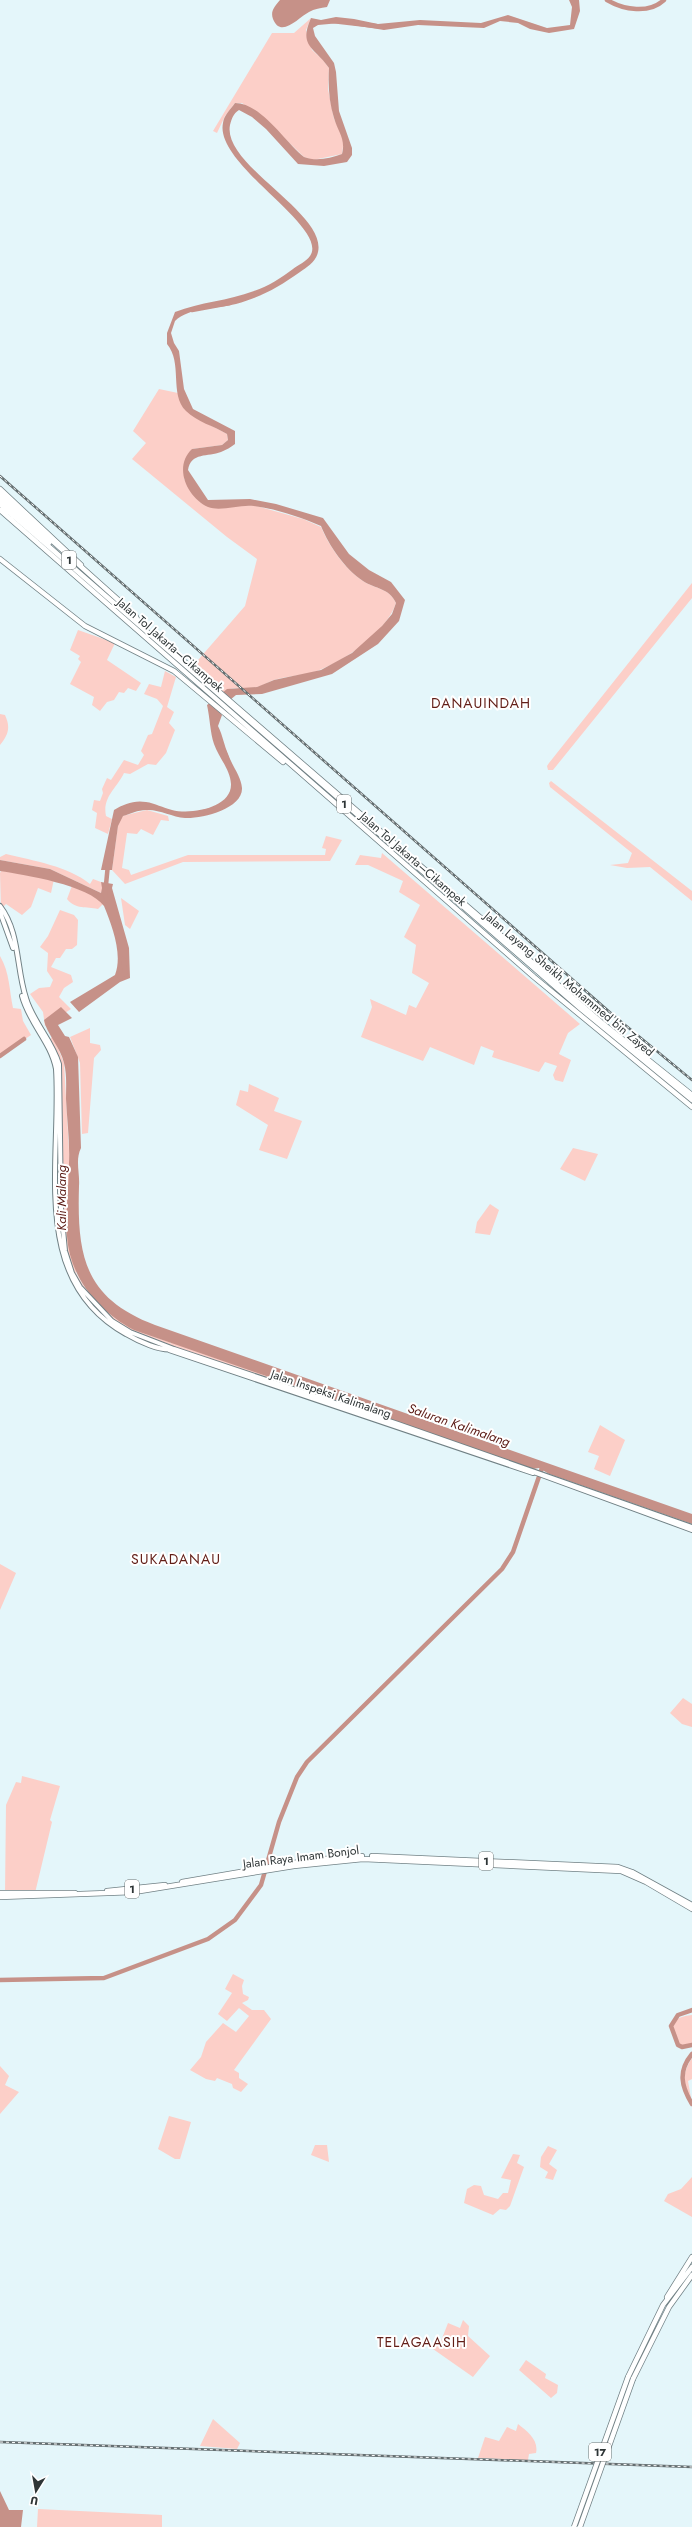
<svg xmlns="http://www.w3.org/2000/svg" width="692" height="2527" font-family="Jost,sans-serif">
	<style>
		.green { fill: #fccfc8 }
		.water { fill: #c69188 }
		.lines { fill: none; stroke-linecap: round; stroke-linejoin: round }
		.river { stroke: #c69188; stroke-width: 4.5 }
		.primary-casing { stroke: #718185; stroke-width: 6 }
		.highway-casing { stroke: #718185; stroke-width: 6 }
		.primary { stroke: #fff; stroke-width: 4 }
		.highway { stroke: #fff; stroke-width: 4.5 }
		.rail-casing { stroke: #636d6f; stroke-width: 2.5 }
		.rail { stroke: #fff; stroke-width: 1; stroke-dasharray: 3; stroke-linecap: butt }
		.highway-bridge-casing { stroke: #718185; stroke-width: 6; stroke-linecap: butt }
		.highway-bridge { stroke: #fff; stroke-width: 4.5 }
		.labels { text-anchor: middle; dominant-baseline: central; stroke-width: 4; stroke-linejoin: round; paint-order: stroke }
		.shield { fill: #fff; stroke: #6d7272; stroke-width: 1 }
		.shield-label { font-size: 11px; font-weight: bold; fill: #2e3536 }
		.street-label { font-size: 12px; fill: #2e3536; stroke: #fff }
		.water-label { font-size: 13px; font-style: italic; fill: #581711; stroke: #fff }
		.quarter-label { font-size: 14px; letter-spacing: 1px; fill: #621e17; stroke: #fff }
	</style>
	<rect width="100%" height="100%" fill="#e4f6fa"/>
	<path class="green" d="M311,18L306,30L312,50L322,59L329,68L328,89L334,119L344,139L342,154L313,160L304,157L275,129L242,103H235L225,116L217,133L213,131L272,33H294Z
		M159,389L178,393C184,417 209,423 227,434L228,440L222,445L192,449L184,479L200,502L220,507L253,505L303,519L321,527C329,546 345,569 363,581C376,589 389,588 396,603C386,632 350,657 322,669C308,676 289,675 274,680C268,682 263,686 257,687C245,690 232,685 222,693L192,667L245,606L257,559L227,537L132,459L146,443L133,431Z
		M692,583V598L553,770H548L547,766L549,763Z
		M78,630L115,643L107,660L141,683L136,691L128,688L124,693L119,692L114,700L107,702L100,711L92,705L94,697L70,684L81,662L78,659L80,656L70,650Z
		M165,671L176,677L167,707L174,712L169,723L175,730L166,753L156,765L148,764L130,774L124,773C117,788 102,797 106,816L112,819L108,834L95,828L97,813L92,810L94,800L100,801L103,793L102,789L107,778L111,780L124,760L138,765L144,755L141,751L148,735L152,734L163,706L157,699L144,694L149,684L161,687Z
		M0,714L5,715C11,728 8,735 0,745Z
		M551,781L692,891V901L650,867L627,868L610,865L628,863L632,853L550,787L549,783Z
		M147,810L168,816L169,821L161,820L153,835L141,829L137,834L127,833L122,868L129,870L131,875L188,855H325L326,849L322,848L326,836L342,840L330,861L183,862L125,884L112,870L118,825L122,816Z
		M382,853L580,1024L568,1033L559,1054L571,1060L563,1082L555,1080L553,1075L557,1066L545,1062L539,1072L492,1057L494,1051L481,1046L474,1065L430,1047L423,1061L361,1037L372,1007L370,999L406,1015L409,1005L416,1008L429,983L412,973L416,945L404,937L420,905L399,892L403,881L368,865H355L360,855L381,858Z
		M6,854C34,861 68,866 90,884L93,879L101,882L103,888L101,893L50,869L0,860V857Z
		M3,866L54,879L51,893L38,888L31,907L22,915L6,904L1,909L0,873Z
		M73,883L107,900L98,909C86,906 76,910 67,899Z
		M121,898L139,911L130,929L125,925Z
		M60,910L74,915L78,920L77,945L72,949H66L60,958H56L51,967L71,975L73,982L64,988L59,997L71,1009L45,1026L43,1012L30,994L39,988L50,987L53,980L47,971L48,953L40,947L48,936Z
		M15,945L27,1001L49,1040L53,1036L64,1063L76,1273C100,1316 125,1327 170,1342V1344L171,1342L533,1470L129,1336L109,1324L112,1321L94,1305L91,1307C57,1263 60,1243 57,1191H61L60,1185L56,1184V1075L51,1052L23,999L13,946Z
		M0,956C10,973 9,990 13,1008L21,1009L23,1021L31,1035L0,1056Z
		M90,1028V1043L100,1045L101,1050L94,1058L88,1133L82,1134L80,1063L70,1037Z
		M249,1084L279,1098L274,1111L302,1121L287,1159L259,1150L268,1125L236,1105L240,1090L248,1092Z
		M573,1148L598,1154L585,1181L560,1169Z
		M490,1204L499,1210L490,1235L475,1233L477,1222Z
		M600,1425L625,1440L610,1476L594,1469L599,1456L588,1452Z
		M0,1564L16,1573L0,1610Z
		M683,1698L692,1704V1727L682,1724L670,1713Z
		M22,1776L60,1786L50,1820L52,1822L35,1893L5,1894L6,1805L16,1782L21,1783Z
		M233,1974L244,1980L242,1986L243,1994L249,1997L248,2000L242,2003L252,2010H264L271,2019L234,2070L239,2073V2078L248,2084L241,2092L233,2088L232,2084L217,2078L215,2081L206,2079L190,2070L201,2057L206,2042L223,2023L236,2032L249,2016L239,2008L227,2021L218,2014L232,1993L225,1989Z
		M692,2015V2045C687,2042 682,2048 677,2044C675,2042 674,2039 673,2035C667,2021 680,2016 692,2015Z
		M692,2058V2079L688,2081L692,2104C680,2090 682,2073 692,2058Z
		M0,2066L9,2076L5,2085L19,2092L0,2114Z
		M169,2116L191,2122L180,2159H175L158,2149Z
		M315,2145H327L329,2162L311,2155Z
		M548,2146L557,2150L549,2164L557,2170L553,2180L545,2178L548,2172L540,2167L541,2157Z
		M513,2154L520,2155L517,2163L524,2167L510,2206L506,2210L500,2209L493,2215L464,2203L467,2189L474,2185L481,2186L484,2195L498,2199L503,2193H508L511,2180L501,2178Z
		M692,2177V2217L664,2201L668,2194L681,2189Z
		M463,2320L469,2326L468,2336L490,2356L473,2377L433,2349L441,2341L448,2323L460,2328Z
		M526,2360L546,2374L545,2378L558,2385L557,2393L551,2398L519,2370Z
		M213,2419L240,2443L237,2449L200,2446Z
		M518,2424C527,2431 539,2440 536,2453L529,2454L528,2460L478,2458L485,2437L499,2441L507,2427L516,2431Z
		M38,2509L162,2515V2527H37Z"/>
	<path class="water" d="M280,0H330L327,7C321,8 314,9 309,12C299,17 281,39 273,19C270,11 275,6 280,0Z
		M569,0H579L580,11L574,29L549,33L530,29L518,23L500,21L484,28L418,25L384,30L340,23L318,25L313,28L315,36L334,63L336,72L339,111L352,148V155L347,162L324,166L298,164L266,129L252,117L239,110C233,114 232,118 230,125C222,165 327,213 318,252C316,262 307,267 300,272C279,287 261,297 236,304C217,309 189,307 175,321L171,333L174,343L179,351L184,389L193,409L235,431V444C231,447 226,450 221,452C208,457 191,452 188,470L208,500L250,499L276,504L323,518L349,554L369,570L391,582L405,600L399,621L378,644L332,674L262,694L236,695L218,710L222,715L218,726C223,736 224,745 228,754C232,766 241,776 242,788C243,809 201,819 185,818C172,817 159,809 146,810C138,810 130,814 123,816L118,826L112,870H101L114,810C124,804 134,800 146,802C155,803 163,808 172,810C191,815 232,808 231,784C230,769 219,758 214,744C210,732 210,718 207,705L227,689L257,687L274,680L321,670L352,653L382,626L392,614L396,603C389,588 376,589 363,581C345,569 329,546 321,526C300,517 277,509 254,506C240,504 221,512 208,507C187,497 173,467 192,449L222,445L228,440L227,434C214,426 197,422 186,411C169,394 183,363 167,344V333L175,312C200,302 228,301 254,291C269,286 281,278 293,269C298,265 307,261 310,256C330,227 214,165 223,123C224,115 231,109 235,103C261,103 285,142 304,157C317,162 330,158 342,154C346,139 338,132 334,118C329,102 328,86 329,68C315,47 298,47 311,18L321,20L336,17L354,19L378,24L420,20L481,23L508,15L547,28L570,25L572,7Z
		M0,860L50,869L101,893L102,888L101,882L113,884L112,888L129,948L130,978L120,982L79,1012L70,1002L115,975C123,954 112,926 104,906C89,885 25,875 0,871Z
		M61,1007L72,1018L58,1025L65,1036L69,1037L78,1057L81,1148C75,1160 80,1173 79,1186C77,1256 84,1298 155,1325L692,1514V1524L549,1474L539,1468L533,1469L134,1330C98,1311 70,1278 67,1236C65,1212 69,1187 69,1163C70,1142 67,1120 66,1099C66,1088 67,1074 64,1063C61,1048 46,1033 44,1020Z
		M0,2491L9,2510H23L21,2527H0Z"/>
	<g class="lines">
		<path class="river" d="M607,0C624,10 649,14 664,0
			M332,21L384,27
			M192,310L230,303
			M224,751L235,779
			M196,814L212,810
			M107,900L105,895L108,864
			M120,977L125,973L123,959
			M0,1056L24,1039
			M0,1980L104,1978L208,1939L235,1920L261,1885L279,1822L297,1777L307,1762L502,1569L513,1552L543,1465
			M692,2010L678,2015L671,2026L678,2045L682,2047L692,2045
			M692,2054C678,2071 681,2086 692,2104"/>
		<defs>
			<path id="primary" d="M0,906C20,932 16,968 26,998C33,1022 52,1040 59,1064L61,1208L65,1251L72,1273L80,1287L112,1321L130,1332L174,1349L398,1424L692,1527
				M0,912L13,948
				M22,996C29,1023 51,1042 56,1069C62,1161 28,1280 126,1334C138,1341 161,1352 174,1349
				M169,1350L533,1473
				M531,1471L692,1530"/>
			<path id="highway" d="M0,489L81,565
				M0,494L135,615L138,621
				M0,499L49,543
				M0,504L581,1009L692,1100
				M0,510L534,977L692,1107
				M0,559L85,626L174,671L283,762
				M172,651L601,1022L692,1095
				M372,1856L618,1867L632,1872L692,1905
				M182,1882L311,1860L362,1856
				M107,1891L165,1885
				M0,1893H75
				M0,1897L134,1892L294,1866L363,1859L621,1871L646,1882L692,1909
				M667,2297L692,2257
				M628,2377L663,2305L692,2267
				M633,2379L669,2307L692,2275"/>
		</defs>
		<use href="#primary" class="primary-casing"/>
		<use href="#highway" class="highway-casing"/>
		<use href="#primary" class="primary"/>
		<use href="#highway" class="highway"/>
		<defs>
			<path id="rail" d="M0,476L613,1015L692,1080
				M0,2442L692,2467"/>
		</defs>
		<use href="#rail" class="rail-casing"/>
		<use href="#rail" class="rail"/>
		<defs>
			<path id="highway-bridge" d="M574,2527L628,2377
				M580,2527L633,2379"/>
		</defs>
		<use href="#highway-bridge" class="highway-bridge-casing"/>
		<use href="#highway-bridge" class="highway-bridge"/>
	</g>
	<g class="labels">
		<g class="shield">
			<rect x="62" y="551" width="14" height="18" rx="3"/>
			<rect x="337" y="795" width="14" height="18" rx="3"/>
			<rect x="479" y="1852" width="14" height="18" rx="3"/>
			<rect x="125" y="1880" width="14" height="18" rx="3"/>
			<rect x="589" y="2443" width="22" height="18" rx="3"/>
		</g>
		<g class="shield-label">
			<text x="69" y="560">1</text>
			<text x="344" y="804">1</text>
			<text x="486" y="1861">1</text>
			<text x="132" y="1889">1</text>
			<text x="600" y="2452">17</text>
		</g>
		<g class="street-label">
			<text transform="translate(170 645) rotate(41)">Jalan Tol Jakarta–Cikampek</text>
			<text transform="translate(413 859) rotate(41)">Jalan Tol Jakarta–Cikampek</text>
			<text transform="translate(569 984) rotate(40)">Jalan Layang Sheikh Mohammed bin Zayed</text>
			<text transform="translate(331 1394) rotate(19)">Jalan Inspeksi Kalimalang</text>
			<text transform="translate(301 1857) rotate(-7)">Jalan Raya Imam Bonjol</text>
		</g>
		<g class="water-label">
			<text transform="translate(61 1198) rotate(-90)">Kali Malang</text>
			<text transform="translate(459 1425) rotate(19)">Saluran Kalimalang</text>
		</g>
		<g class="quarter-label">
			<text x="481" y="703">DANAUINDAH</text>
			<text x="176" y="1559">SUKADANAU</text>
			<text x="422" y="2342">TELAGAASIH</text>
		</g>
	</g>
	<g transform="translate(36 2491) rotate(191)" stroke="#ffffff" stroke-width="3" paint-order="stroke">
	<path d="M0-3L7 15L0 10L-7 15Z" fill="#2e3536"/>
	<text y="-6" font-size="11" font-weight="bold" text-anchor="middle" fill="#2e3536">U</text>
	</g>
</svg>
